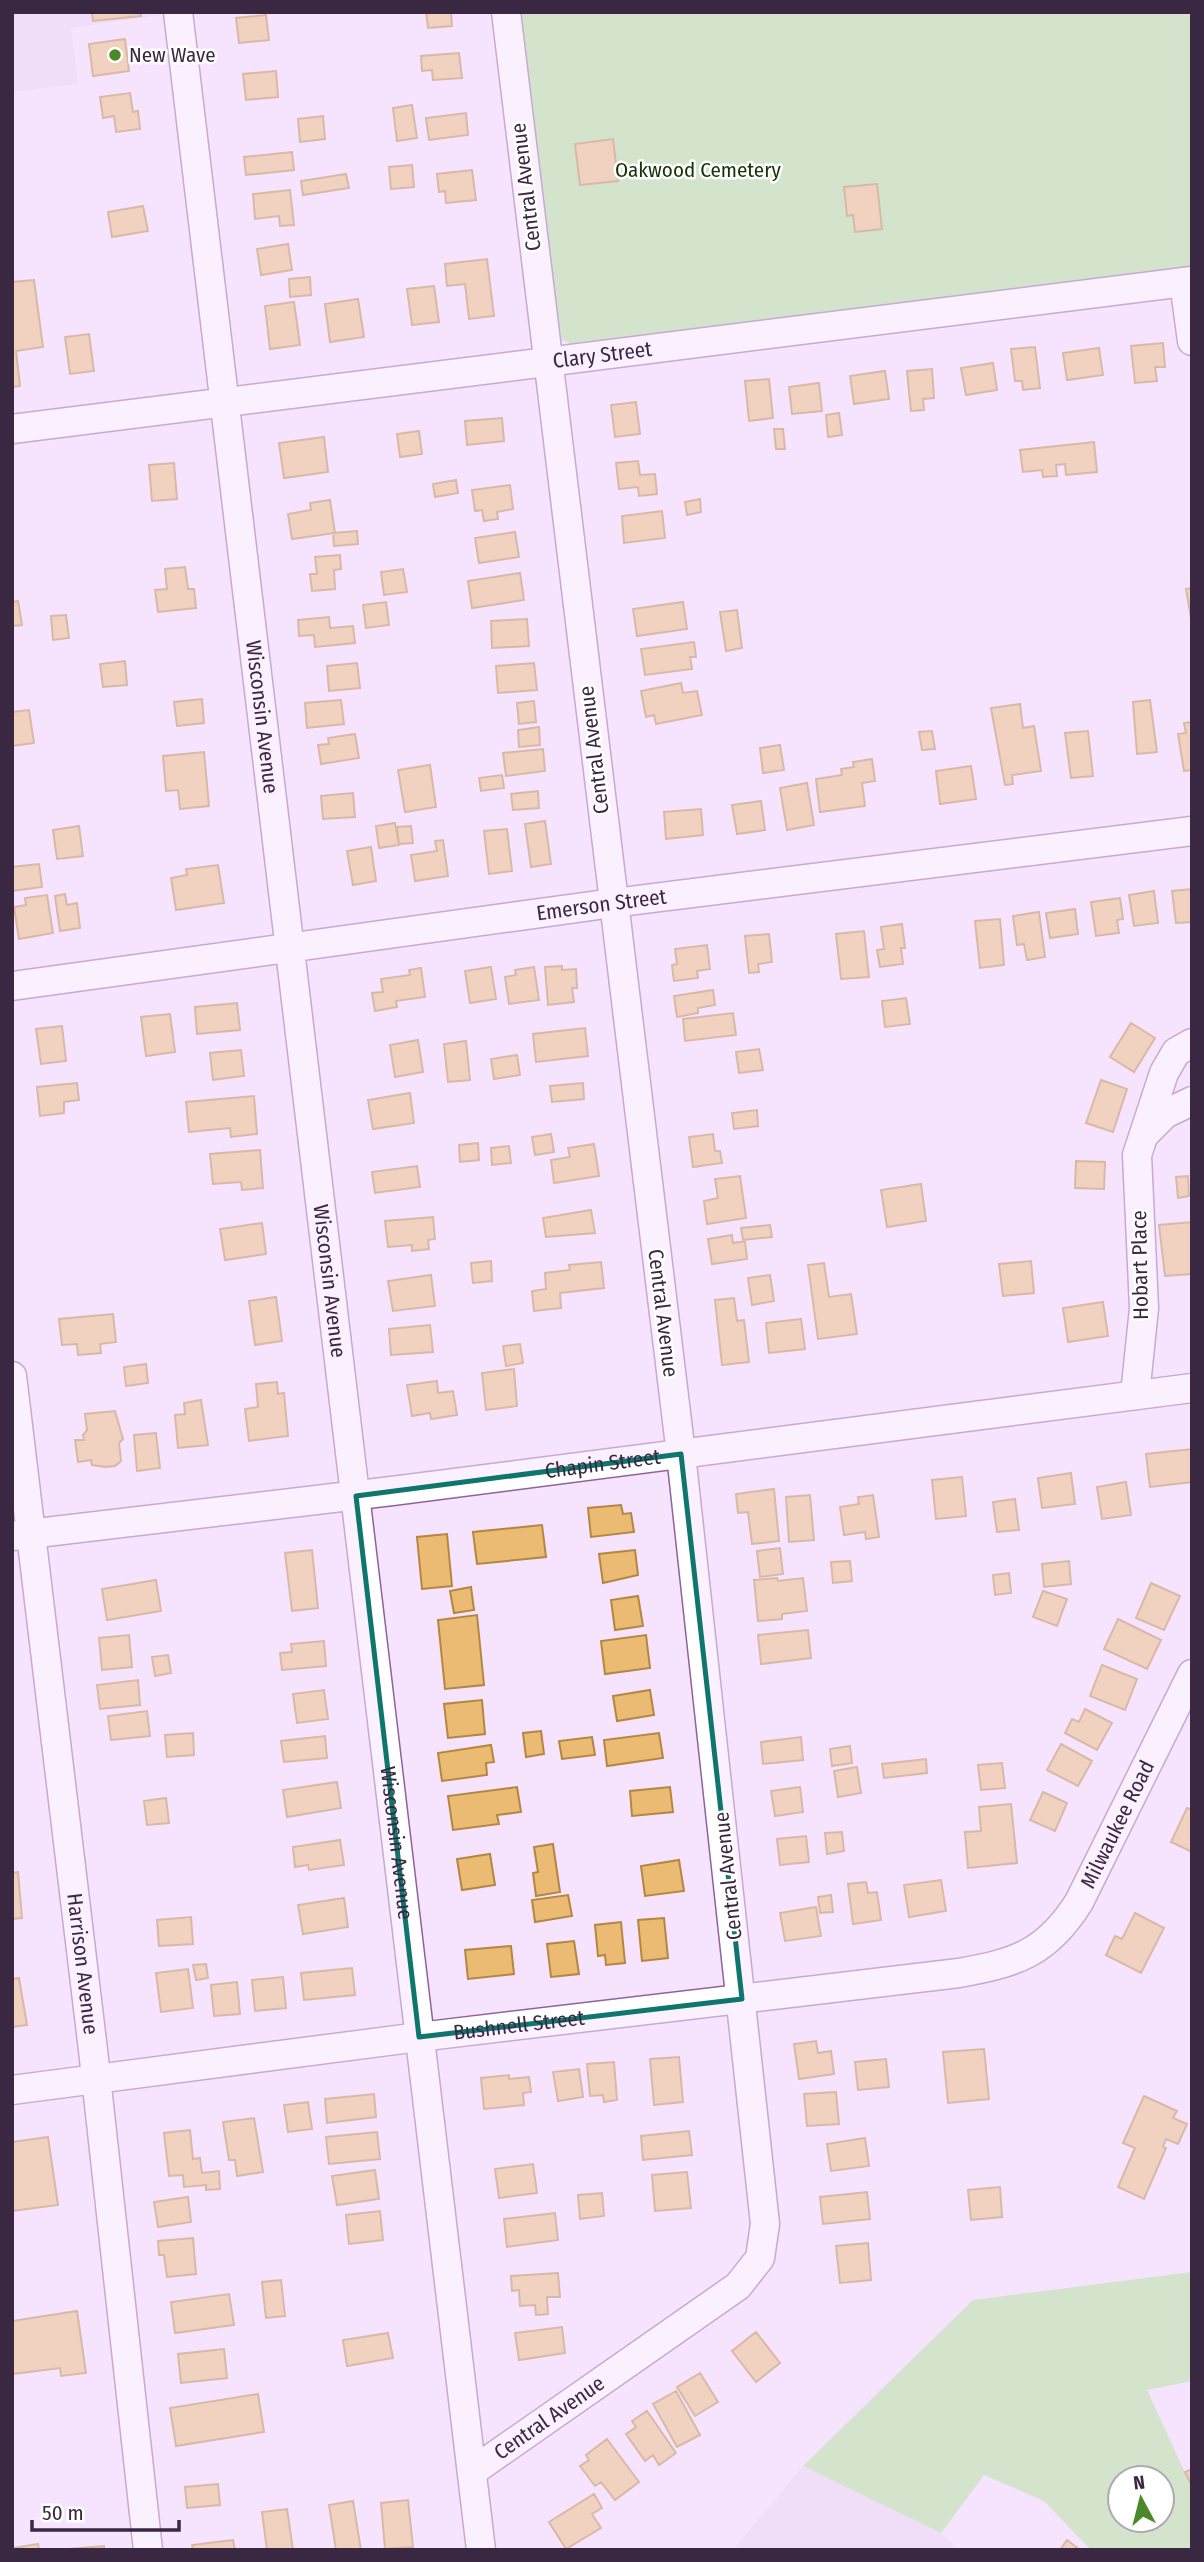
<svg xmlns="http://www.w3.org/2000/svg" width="1204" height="2562" font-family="'Fira Sans Condensed',sans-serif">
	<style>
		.built { fill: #e9d4f1 }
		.green { fill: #aae38f; fill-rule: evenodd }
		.building { fill: #ebbb74; stroke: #b48640; stroke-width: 2 }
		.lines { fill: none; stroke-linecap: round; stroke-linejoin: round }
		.minor-casing { stroke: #8e629f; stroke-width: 31 }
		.minor { stroke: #fff; stroke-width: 28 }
		.marked { fill: none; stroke: #0f766e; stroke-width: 5; stroke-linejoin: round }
		.poi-dot { fill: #4b8827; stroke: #fff; stroke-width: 2.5 }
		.labels { text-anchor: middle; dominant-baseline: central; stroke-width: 5; stroke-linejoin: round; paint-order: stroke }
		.poi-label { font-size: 21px; fill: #3a2741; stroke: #fff; text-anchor: start }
		.park-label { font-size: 21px; fill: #173306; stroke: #fff }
		.street-label { font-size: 21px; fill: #3a2741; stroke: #fff }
	</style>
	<rect width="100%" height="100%" fill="#f6e3fe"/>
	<path class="built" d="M12,12H160L161,15L71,28L78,84L12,92Z
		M803,2466L941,2533L959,2550H733Z"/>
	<path class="green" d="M519,12H1192V268L572,345L562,339L551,283Z
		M1192,2272V2381L1147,2390L1192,2488V2550H1091L1044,2501L984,2475L941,2533L803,2466L973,2300ZM1120,2478H1162V2520H1120Z"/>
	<path class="building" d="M92,12H140L141,16L93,21Z
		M426,12H451L452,26L428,28Z
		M266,15L269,40L239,43L236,18Z
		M125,39L129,71L93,76L89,44Z
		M459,53L462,78L433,80L432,70L422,71L421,56Z
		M276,71L278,97L246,100L243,74Z
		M130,93L133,112L138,111L140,129L116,132L114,116L103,118L100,97Z
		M412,105L417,138L397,141L393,108Z
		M466,113L468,135L429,140L426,118Z
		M323,116L325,139L300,142L298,119Z
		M613,139L618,181L580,185L575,144Z
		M292,152L294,170L246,175L244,157Z
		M412,165L414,187L391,189L389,167Z
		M472,170L476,200L446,203L445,191L439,192L437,174Z
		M346,174L349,188L303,195L301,181Z
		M877,184L882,229L855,232L853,215L847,216L844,187Z
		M290,190L294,225L280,226L279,216L255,219L253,194Z
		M143,206L148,231L112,237L108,212Z
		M288,244L292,270L261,275L257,249Z
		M487,259L494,316L469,319L465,284L447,286L445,264Z
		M310,277L311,295L290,297L289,279Z
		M34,280L43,347L16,351L20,386L12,387V282Z
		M434,286L439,322L412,325L407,289Z
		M358,299L364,337L330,342L325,304Z
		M294,302L300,345L270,349L265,306Z
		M89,334L94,371L70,374L65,337Z
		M1163,343L1165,367H1155L1157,381L1135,383L1131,346Z
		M1035,347L1040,388L1023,390L1022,381H1015L1011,349Z
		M1099,348L1103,375L1067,380L1063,353Z
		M993,363L997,390L966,395L961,368Z
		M932,369L934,398L923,399L924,410L911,411L907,371Z
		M885,371L889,399L854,404L850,376Z
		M769,379L773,418L749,421L745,381Z
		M819,383L822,411L792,414L789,387Z
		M636,402L640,434L615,437L611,405Z
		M839,413L842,435L828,437L826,415Z
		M502,418L504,441L467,445L465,421Z
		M774,429H783L785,449H776Z
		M419,431L422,454L400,457L397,434Z
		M324,437L328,472L284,478L279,443Z
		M1094,442L1097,472L1066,475L1065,464L1056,465L1057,476L1043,477L1042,470L1023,472L1020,450Z
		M638,461L640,475L655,474L657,494L639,496L638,487L619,489L616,463Z
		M174,463L177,499L152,501L149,465Z
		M456,480L458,493L435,497L433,484Z
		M510,485L513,509L497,512L498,519L484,521L482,510L475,511L472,490Z
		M700,499L701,512L687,515L685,502Z
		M330,500L335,533L292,539L288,514L311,510L310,503Z
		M662,511L665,538L624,543L622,516Z
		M357,531L358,544L334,546L333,533Z
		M515,532L519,557L479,563L475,538Z
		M340,555L341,569L334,570L335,589L312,591L310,574H317L315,557Z
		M185,567L188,589H194L196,608L158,612L155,590L167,589L165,569Z
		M403,569L407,592L384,595L381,572Z
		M520,573L524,600L472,608L468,581Z
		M1192,588V618H1191L1186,589Z
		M18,601L22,625L12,626V602Z
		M386,602L389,625L366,628L363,605Z
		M683,602L687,629L637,636L633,609Z
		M737,610L742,648L726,651L720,612Z
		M66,615L69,638L53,640L51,616Z
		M329,617L330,628L353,626L355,643L315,647L314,635L299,636L298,620Z
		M527,619L529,646L492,648L491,621Z
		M694,642L696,657H690L692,669L645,675L641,649Z
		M125,661L127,685L103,687L100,664Z
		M357,663L360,688L329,691L327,666Z
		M534,663L537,690L498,693L496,666Z
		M681,683L683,693L697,691L702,715L656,724L654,715L646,717L641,691Z
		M202,699L204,723L177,726L174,702Z
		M341,700L344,724L307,728L305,703Z
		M1150,700L1157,752L1137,754L1133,702Z
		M534,701L536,722L519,724L517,703Z
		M1020,704L1023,728L1034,726L1041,771L1012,775L1013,784L1005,785L991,708Z
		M29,710L34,743L12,746V712Z
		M1192,722V770L1184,771L1178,734L1186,733L1184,723Z
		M539,727L540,745L519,747L518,730Z
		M932,731L935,749L922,750L919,732Z
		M1088,731L1093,776L1071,778L1065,733Z
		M355,734L359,758L321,764L318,745L329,744L328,738Z
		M780,745L784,770L763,773L760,748Z
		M543,749L545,771L506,776L503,753Z
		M204,752L209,806L180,809L178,790L166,791L163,756Z
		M872,759L875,781L862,783L865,806L820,812L816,779L842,775L841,769L854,767L853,762Z
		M430,765L436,807L405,812L398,770Z
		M971,766L976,799L940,804L936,771Z
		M502,775L504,788L481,791L479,778Z
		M807,783L814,825L787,830L780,788Z
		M538,791L539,808L513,810L511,794Z
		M353,793L355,817L323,819L321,796Z
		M761,801L765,830L737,834L732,805Z
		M701,809L703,835L666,839L664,812Z
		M545,821L551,864L531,867L525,824Z
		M395,823L399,845L379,848L376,826Z
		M79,826L83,856L57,859L53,830Z
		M411,826L413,843L399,844L397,827Z
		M507,829L512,871L489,874L484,831Z
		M443,840L448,876L415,881L411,855L437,851L435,841Z
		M371,847L376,881L353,885L347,851Z
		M39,864L42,887L12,891V867Z
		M218,865L224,903L176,910L171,878L187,875L186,869Z
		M1192,889V922L1176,923L1172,891Z
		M1154,891L1158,923L1134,926L1129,895Z
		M65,894L67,905L77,903L80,928L60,931L55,896Z
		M47,895L53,933L19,939L14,907L26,905L25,898Z
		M1120,898L1123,919L1117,920L1119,933L1096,936L1091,902Z
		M1075,909L1078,934L1050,938L1046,913Z
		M1039,912L1045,957L1027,960L1024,944L1017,945L1013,916Z
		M1000,919L1004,965L980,968L975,921Z
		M902,924L905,948H901L903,964L880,967L877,950L884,949L881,927Z
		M864,931L869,977L841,979L836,934Z
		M769,934L772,962L758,964L759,972L749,973L745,936Z
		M707,945L710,969L697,971L698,978L674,981L672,965L677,964L675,949Z
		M562,966V970L576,969L577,988H572L574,1002L548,1005L545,967Z
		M491,967L496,999L470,1003L465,971Z
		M534,967L539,1000L509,1004L505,977L516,975L515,970Z
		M421,968L425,997L396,1001L397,1007L375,1011L372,993L383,992L381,979L410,975L409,970Z
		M713,990L715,1005L698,1008V1013L677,1017L674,996Z
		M906,998L910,1024L885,1027L882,1001Z
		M237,1003L240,1030L197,1034L195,1007Z
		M733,1013L736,1035L685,1041L683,1019Z
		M170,1014L175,1052L146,1056L141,1017Z
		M1131,1023L1155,1038L1134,1072L1110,1057Z
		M62,1026L66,1061L41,1064L36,1029Z
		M585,1028L588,1056L536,1062L533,1034Z
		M418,1040L423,1072L395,1077L390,1045Z
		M466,1041L470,1080L448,1082L444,1044Z
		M759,1049L763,1070L739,1073L736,1052Z
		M241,1050L244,1076L213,1080L210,1053Z
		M517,1055L520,1075L494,1079L491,1059Z
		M1101,1080L1127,1089L1113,1132L1086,1123Z
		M77,1083L79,1100L64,1102V1113L40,1116L37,1087Z
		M583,1083L584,1099L552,1102L550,1086Z
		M410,1093L414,1123L373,1129L368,1100Z
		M254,1096L257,1134L231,1137L230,1128L189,1132L186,1102Z
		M757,1110L758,1126L734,1129L732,1113Z
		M551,1134L554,1152L535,1155L532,1137Z
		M713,1134L715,1151H720L722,1163L693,1167L689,1137Z
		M478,1143L479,1160L460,1162L459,1145Z
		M594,1144L599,1176L554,1183L551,1160L570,1157L568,1148Z
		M509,1146L511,1163L492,1165L491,1148Z
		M260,1150L263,1188L242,1190L241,1182L213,1184L210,1154Z
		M1076,1161L1105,1162L1104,1189L1075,1188Z
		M417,1166L420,1187L375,1193L372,1172Z
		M740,1176L746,1218L707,1224L704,1201L718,1198L715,1179Z
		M1188,1176L1189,1196L1178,1198L1176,1177Z
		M921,1184L926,1221L887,1227L881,1190Z
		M591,1210L595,1233L546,1237L543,1218Z
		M433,1217L435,1239L428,1240L429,1249L412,1251V1245L388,1247L385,1221Z
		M1192,1222V1274L1165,1276L1159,1225Z
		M262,1223L266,1254L225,1260L220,1229Z
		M770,1225L772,1237L743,1240L741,1228Z
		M732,1235L733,1243L745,1241L747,1259L712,1264L708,1239Z
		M491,1261L492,1281L473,1283L471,1263Z
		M1031,1261L1034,1293L1003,1296L999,1264Z
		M601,1262L604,1288L560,1293L561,1308L534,1311L532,1291L546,1289L545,1273L570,1270L569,1265Z
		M824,1263L829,1297L851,1294L857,1334L818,1339L808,1265Z
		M431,1275L435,1306L393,1311L388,1281Z
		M770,1275L774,1301L752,1305L748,1278Z
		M276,1297L282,1341L255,1345L249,1301Z
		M734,1298L737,1321L744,1320L749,1362L722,1365L715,1300Z
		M1103,1302L1108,1336L1068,1342L1063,1308Z
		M113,1314L116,1342L100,1344L101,1353L78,1355L77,1344L62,1345L59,1319Z
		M801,1319L805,1349L769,1353L766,1323Z
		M430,1325L433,1352L391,1355L389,1329Z
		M520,1344L523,1363L506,1366L503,1346Z
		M146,1364L148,1383L126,1386L124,1367Z
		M514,1369L517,1406L486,1410L482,1373Z
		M437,1381L438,1393L453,1391L457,1415L431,1419L430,1413L412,1416L407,1385Z
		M277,1382L278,1394L284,1393L288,1436L249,1441L245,1409L258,1407L256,1384Z
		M201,1400L208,1445L178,1448L175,1415L185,1414L184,1403Z
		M115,1411L123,1439L119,1443L121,1461L115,1466L106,1467L92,1465L91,1460L78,1462L75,1440H84L83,1435L87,1430L85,1414Z
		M156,1433L160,1468L137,1471L134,1435Z
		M1192,1449V1482L1150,1487L1146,1454Z
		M1071,1473L1075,1504L1042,1508L1038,1478Z
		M962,1477L966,1516L936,1519L932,1480Z
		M1126,1482L1131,1515L1102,1519L1097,1487Z
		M774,1489L779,1541L752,1544L748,1512L738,1513L736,1494Z
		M810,1495L814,1540L789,1542L786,1497Z
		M873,1495L879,1537L866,1539L865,1532L844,1535L840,1507L859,1504L858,1497Z
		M1015,1499L1019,1530L997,1532L993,1502Z
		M621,1505L623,1514L631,1513L634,1532L591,1537L588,1508Z
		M542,1525L546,1557L477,1564L473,1532Z
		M447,1534L452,1586L422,1589L417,1537Z
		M780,1548L783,1574L760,1577L757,1551Z
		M312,1550L318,1608L292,1611L285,1553Z
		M635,1550L638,1575L603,1583L599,1554Z
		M850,1561L852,1581L833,1583L831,1562Z
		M1069,1561L1071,1584L1044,1587L1042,1564Z
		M1009,1573L1011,1593L995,1595L993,1575Z
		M777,1578L778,1581L803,1578L807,1611L782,1614V1619L758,1621L754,1580Z
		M156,1580L161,1611L107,1620L102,1589Z
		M1151,1583L1180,1596L1164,1630L1136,1618Z
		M471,1587L474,1610L454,1613L450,1591Z
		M1043,1591L1067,1599L1057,1626L1033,1617Z
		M638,1596L643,1626L615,1630L611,1600Z
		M477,1615L484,1685L445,1689L438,1620Z
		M1118,1619L1161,1640L1147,1669L1104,1649Z
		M808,1630L811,1658L761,1664L758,1635Z
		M129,1635L132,1667L102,1670L99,1638Z
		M646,1635L650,1668L605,1674L601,1641Z
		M324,1641L326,1666L282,1670L280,1653L292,1652L291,1644Z
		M168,1655L171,1673L155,1676L152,1657Z
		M1102,1665L1137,1679L1125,1710L1090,1696Z
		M138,1680L140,1705L100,1709L97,1685Z
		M324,1690L328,1719L297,1723L293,1694Z
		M650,1690L654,1715L617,1721L613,1696Z
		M482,1700L485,1734L448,1738L444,1704Z
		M1085,1709L1112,1723L1097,1750L1065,1733L1072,1719L1079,1722Z
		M147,1711L150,1736L111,1740L108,1716Z
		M541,1731L544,1754L526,1757L523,1733Z
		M193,1733L194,1755L167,1757L165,1735Z
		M659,1733L663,1758L607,1766L604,1740Z
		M325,1736L327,1758L284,1762L281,1741Z
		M592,1737L595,1755L562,1759L559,1741Z
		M801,1737L803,1760L763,1764L761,1742Z
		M1061,1744L1092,1761L1078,1786L1047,1770Z
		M491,1745L494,1762L486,1763L487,1775L442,1781L438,1753Z
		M850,1746L852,1763L832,1766L830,1749Z
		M926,1759L927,1773L884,1778L882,1764Z
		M1002,1763L1005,1788L981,1790L978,1765Z
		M857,1767L861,1793L838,1797L834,1771Z
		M337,1782L341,1808L287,1817L283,1790Z
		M517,1787L521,1812L497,1815L499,1824L453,1830L448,1796Z
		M670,1787L673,1812L632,1816L630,1791Z
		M800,1787L803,1812L775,1816L771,1791Z
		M1043,1792L1067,1803L1055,1831L1030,1820Z
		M166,1798L169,1823L147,1825L144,1801Z
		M1011,1804L1017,1863L968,1868L965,1832L981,1831L979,1807Z
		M1187,1808L1192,1810V1852L1171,1842Z
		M842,1832L844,1851L827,1854L825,1833Z
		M806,1836L809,1862L780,1865L777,1839Z
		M340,1840L344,1865L309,1870L308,1865L295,1867L293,1847Z
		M553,1844L560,1892L536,1896L533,1873L538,1872L534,1847Z
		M490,1854L495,1885L462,1890L457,1859Z
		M679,1860L684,1891L645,1896L641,1866Z
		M18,1872L22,1918L12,1919V1873Z
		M941,1880L946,1911L909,1917L904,1885Z
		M866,1882L868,1893L877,1892L881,1920L853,1924L848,1884Z
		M568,1895L572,1916L535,1922L532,1900Z
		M831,1895L833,1912L820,1913L818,1897Z
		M344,1898L348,1927L303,1934L298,1905Z
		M816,1907L821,1936L785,1941L780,1913Z
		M1135,1913L1164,1928L1141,1973L1106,1955L1115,1936L1122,1939Z
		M191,1917L193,1944L159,1946L157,1920Z
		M664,1918L668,1958L642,1961L638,1920Z
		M621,1922L625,1963L606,1965L605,1955L598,1956L595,1925Z
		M574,1941L579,1974L551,1977L547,1944Z
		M511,1946L514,1974L468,1979L465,1950Z
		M206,1964L208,1978L196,1980L193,1965Z
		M352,1968L355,1995L304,2000L301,1973Z
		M188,1969L193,2008L161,2012L156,1973Z
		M283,1977L286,2008L255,2011L252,1980Z
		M19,1978L27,2025L12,2027V1979Z
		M237,1982L240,2014L214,2016L211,1985Z
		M816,2041L818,2053L831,2051L834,2074L799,2079L794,2044Z
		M984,2049L989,2099L948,2103L943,2052Z
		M679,2057L683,2102L654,2105L650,2059Z
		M886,2059L889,2087L858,2090L855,2062Z
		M614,2062L617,2100L604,2102L603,2095L590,2096L587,2064Z
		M579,2069L583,2097L558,2101L553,2072Z
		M509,2075V2079L529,2077L531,2092L523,2093L524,2105L484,2109L481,2078Z
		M836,2092L839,2124L807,2126L804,2094Z
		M374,2094L376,2117L327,2123L325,2099Z
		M1144,2096L1177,2111L1173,2118L1187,2124L1178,2144L1166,2139L1163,2147L1166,2148L1144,2199L1118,2187L1135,2148L1123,2143Z
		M308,2102L312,2129L288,2132L284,2105Z
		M254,2118L263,2172L237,2176L235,2160H229L223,2122Z
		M190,2130L193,2159L200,2158L202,2173L219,2171L220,2189L206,2190V2185L184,2187L183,2175L169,2176L164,2133Z
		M689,2131L692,2155L643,2160L641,2136Z
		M377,2132L380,2159L329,2164L326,2137Z
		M48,2137L58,2205L12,2211V2142Z
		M865,2138L869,2166L831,2171L827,2144Z
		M533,2164L537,2193L499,2198L495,2169Z
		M375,2170L379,2199L337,2205L332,2176Z
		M687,2172L691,2208L655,2211L652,2175Z
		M1000,2187L1002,2217L971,2220L968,2190Z
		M867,2192L870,2219L823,2224L820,2197Z
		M602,2193L604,2216L580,2219L578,2195Z
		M188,2197L191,2222L158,2227L154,2202Z
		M380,2211L383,2240L349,2244L346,2215Z
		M555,2213L558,2240L507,2247L504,2219Z
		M193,2238L196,2274L167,2277L164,2255H159L158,2241Z
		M868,2243L871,2280L840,2283L836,2246Z
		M558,2273L560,2297H547L548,2314L536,2315L535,2305L520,2306L519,2290L512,2291L511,2276Z
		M281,2280L285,2316L266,2318L262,2282Z
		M229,2294L234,2325L175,2333L171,2302Z
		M77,2311L86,2373L61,2376L60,2368L12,2374V2321Z
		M562,2327L565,2353L519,2360L515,2333Z
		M756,2332L780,2363L756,2382L732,2351Z
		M388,2333L393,2358L347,2366L343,2340Z
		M224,2349L227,2378L181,2383L178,2354Z
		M700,2373L718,2402L695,2416L677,2387Z
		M676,2391L700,2435L677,2447L653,2404Z
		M258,2394L264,2432L176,2446L170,2408Z
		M647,2411L676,2453L659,2465L653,2455L645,2461L626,2434L636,2427L632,2421Z
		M607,2439L639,2482L615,2500L601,2482L595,2486L580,2466L589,2460L586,2455Z
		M1192,2469V2486L1185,2472Z
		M218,2484L220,2505L187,2508L185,2487Z
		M594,2494L602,2508L592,2514L601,2528L566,2549L549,2522Z
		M408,2500L413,2547L385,2549L381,2503Z
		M353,2501L361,2550H336L329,2505Z
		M287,2509L293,2550H267L262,2512Z
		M233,2540L235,2550H193L192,2545Z
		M1067,2540L1080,2550H1060Z
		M38,2544L39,2550H13V2548Z
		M104,2546V2550H70V2549Z"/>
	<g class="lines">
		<defs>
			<g id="minor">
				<path id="s1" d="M178,12L481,2550"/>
				<path d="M1184,282L1192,341"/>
				<path id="s2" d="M12,429L1192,281"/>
				<path id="s3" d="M12,986L613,903L1192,831"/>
				<path d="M1144,1135L1165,1114L1192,1101"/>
				<path id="s4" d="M12,1376L93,2050L148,2550"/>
				<path d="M1135,1395L1144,1308L1137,1155L1164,1073L1176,1052L1192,1043"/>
				<path id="s5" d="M12,1536L392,1491L1192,1388"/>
				<path id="s6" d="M12,2090L419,2037L959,1973C1016,1963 1047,1953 1079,1902L1192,1674"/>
				<path id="s7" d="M473,2471L738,2286L760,2258L765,2224L681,1454L506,12"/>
			</g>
		</defs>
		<use href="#minor" class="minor-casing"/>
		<use href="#minor" class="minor"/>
	</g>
	<path d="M0 0H1204V2562H0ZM681,1454L742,1999L419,2037L356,1496Z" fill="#f6e3fe" fill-opacity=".55" fill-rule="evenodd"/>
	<path class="marked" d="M681,1454L742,1999L419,2037L356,1496Z"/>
	<circle class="poi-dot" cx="115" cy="55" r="7"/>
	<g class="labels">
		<g class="poi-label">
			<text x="129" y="55">New Wave</text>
		</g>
		<g class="park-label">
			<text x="698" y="170">Oakwood Cemetery</text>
		</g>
		<g class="street-label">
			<text transform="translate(526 187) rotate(-97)">Central Avenue</text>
			<text stroke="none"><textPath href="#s2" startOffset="595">Clary Street</textPath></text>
			<text stroke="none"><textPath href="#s1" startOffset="710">Wisconsin Avenue</textPath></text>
			<text transform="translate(594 750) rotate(-97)">Central Avenue</text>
			<text stroke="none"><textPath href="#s3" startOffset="595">Emerson Street</textPath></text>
			<text transform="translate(1140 1265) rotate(-91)">Hobart Place</text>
			<text stroke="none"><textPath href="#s1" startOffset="1278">Wisconsin Avenue</textPath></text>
			<text transform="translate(663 1313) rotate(83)">Central Avenue</text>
			<text stroke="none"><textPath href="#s5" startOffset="595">Chapin Street</textPath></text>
			<text stroke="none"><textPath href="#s6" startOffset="1186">Milwaukee Road</textPath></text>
			<text stroke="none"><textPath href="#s1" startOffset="1844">Wisconsin Avenue</textPath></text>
			<text transform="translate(728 1876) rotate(-96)">Central Avenue</text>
			<text stroke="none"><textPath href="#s4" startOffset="592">Harrison Avenue</textPath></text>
			<text stroke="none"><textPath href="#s6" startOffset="511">Bushnell Street</textPath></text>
			<text stroke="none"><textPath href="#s7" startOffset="93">Central Avenue</textPath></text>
		</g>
	</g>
	<rect width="1204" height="2562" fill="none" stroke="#3a2741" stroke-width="28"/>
	<g transform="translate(1141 2499) rotate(353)"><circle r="33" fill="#ffffff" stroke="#b0a9b3" stroke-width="2"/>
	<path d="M0-5L12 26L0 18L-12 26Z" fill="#4b8827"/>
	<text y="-10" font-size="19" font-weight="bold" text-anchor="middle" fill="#3a2741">N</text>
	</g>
	<path d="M32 2520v10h147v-10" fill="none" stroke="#3a2741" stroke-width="3.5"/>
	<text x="42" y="2520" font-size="21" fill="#3a2741" stroke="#ffffff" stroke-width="5" paint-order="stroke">50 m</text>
</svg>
